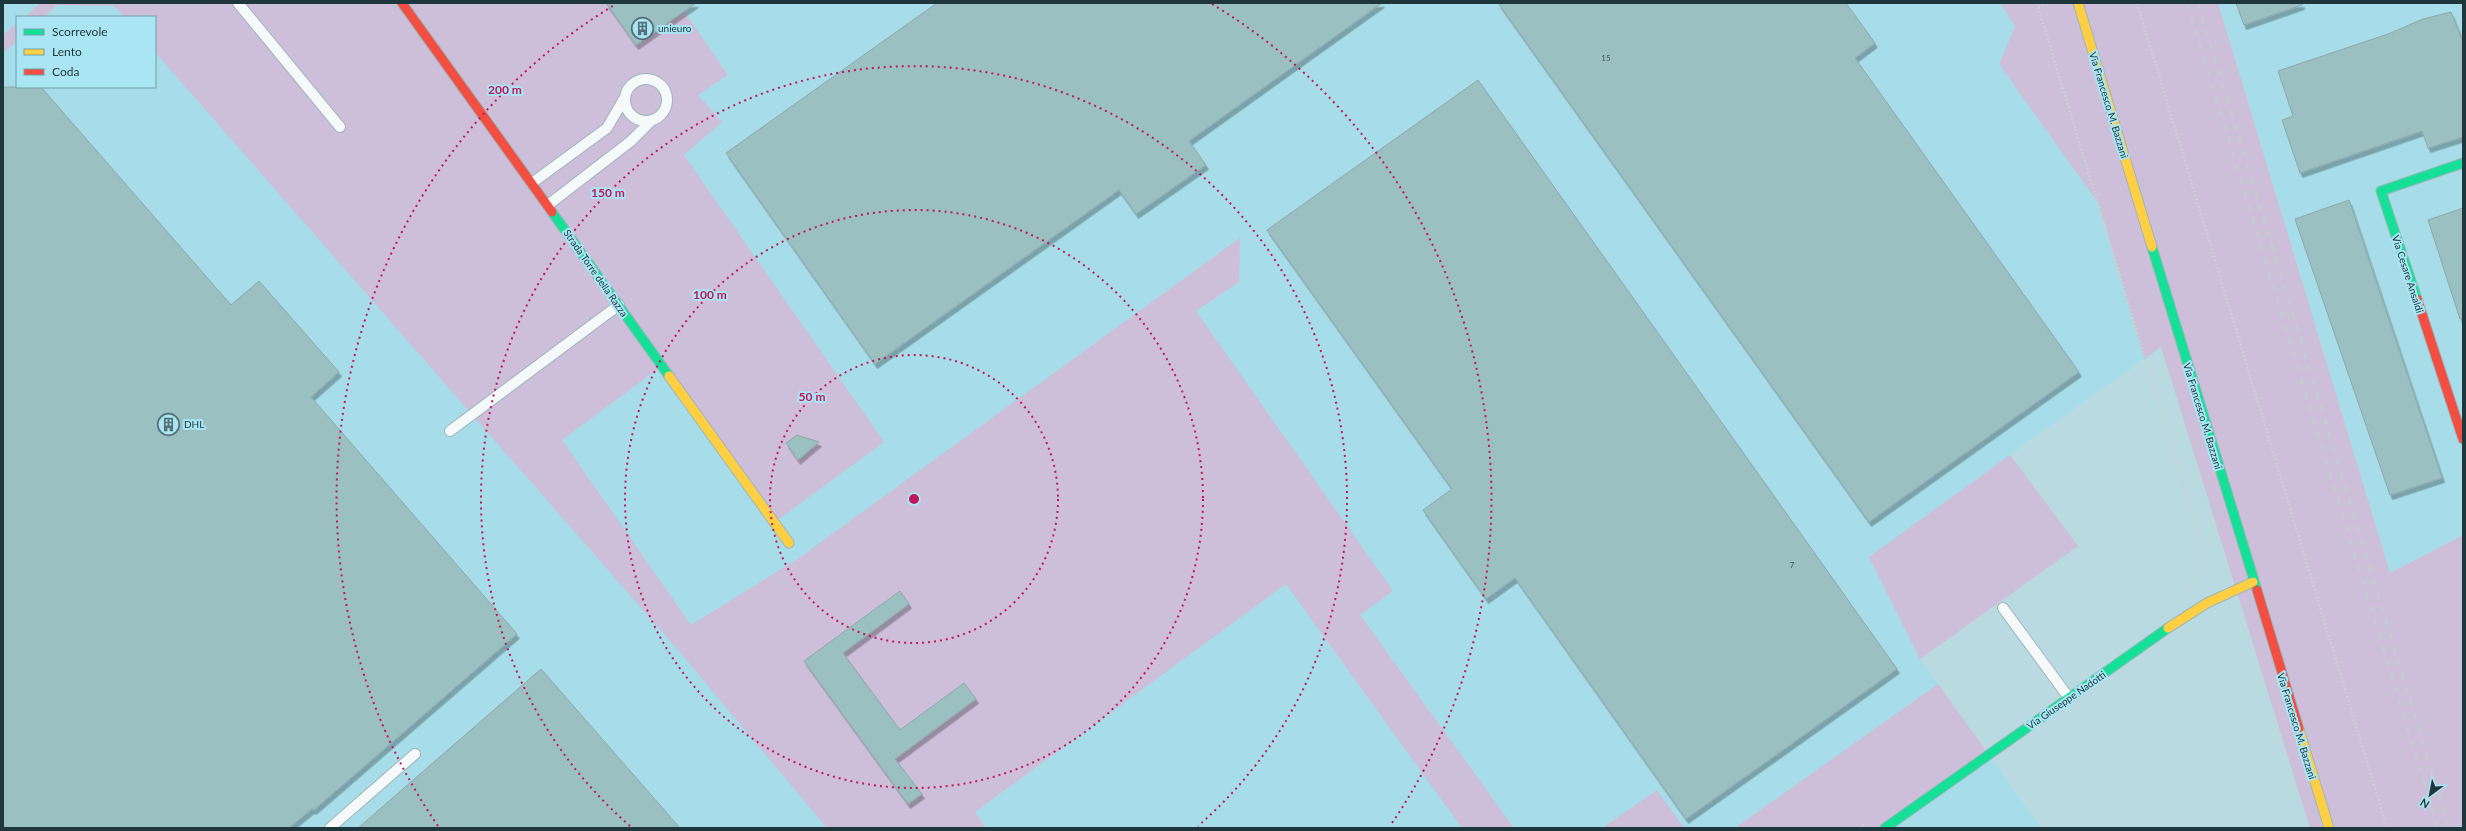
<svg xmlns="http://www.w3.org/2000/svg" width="2466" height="831" font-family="Lato,sans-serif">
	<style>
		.built { fill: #a7dde8; fill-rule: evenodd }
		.green { fill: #cdbed9 }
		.building { fill: #9ac0c2; stroke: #8ea8ab; filter: url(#shadow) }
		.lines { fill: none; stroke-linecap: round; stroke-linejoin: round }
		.lane-casing { stroke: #9cb6bb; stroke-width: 12 }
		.fast-casing { stroke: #9cb6bb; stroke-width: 11 }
		.slow-casing { stroke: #9cb6bb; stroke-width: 11 }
		.jam-casing { stroke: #9cb6bb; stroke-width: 11 }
		.path { stroke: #c8d2d4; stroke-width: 2.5; stroke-dasharray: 2 2; stroke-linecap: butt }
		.lane { stroke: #f5f9fa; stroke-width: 10 }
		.fast { stroke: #16e098; stroke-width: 9 }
		.slow { stroke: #ffcf43; stroke-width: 9 }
		.jam { stroke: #f24e42; stroke-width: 9 }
		.rail { stroke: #c2cbcd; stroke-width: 3; stroke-dasharray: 7 7; stroke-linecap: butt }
		.ring { fill: none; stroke: #c2185b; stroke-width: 2; stroke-dasharray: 2 4 }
		.labels { text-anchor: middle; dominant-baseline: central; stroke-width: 4; stroke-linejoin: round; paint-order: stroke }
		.number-label { font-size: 8px; fill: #3d595e }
		.poi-label { font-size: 10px; fill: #1e373c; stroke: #a9e5f2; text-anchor: start }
		.street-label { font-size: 10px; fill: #1e373c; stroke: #a9e5f2 }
		.centre { fill: #c2185b; stroke: #a9e5f2; stroke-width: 2 }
		.ring-label { font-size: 12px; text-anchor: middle; font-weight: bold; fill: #c2185b; stroke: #a9e5f2; stroke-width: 4; stroke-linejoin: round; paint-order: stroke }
	</style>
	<defs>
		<filter id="shadow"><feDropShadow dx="2.5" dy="4.5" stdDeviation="0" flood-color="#0004"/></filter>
	</defs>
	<rect width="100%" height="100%" fill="#badae1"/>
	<path class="built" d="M3,3H2055L2161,347L2010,455L2078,546L1920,659L2041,828H3ZM17,17H155V87H17Z
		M2218,3H2463V463L2459,465L2463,476V535L2390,573Z"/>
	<path class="green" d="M40,3H606L637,45L684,11L728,75L698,95L722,122L684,155L884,442L775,522L659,368L562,440L691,625L799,558L1240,238L1239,282L1196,311L1393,591L1360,615L1514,828H1462L1286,584L975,812L986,828H827L678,650L155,52V17H124L114,6L57,5L44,17H25Z
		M2001,3H2218L2390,573L2463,535V828H2310L2161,347L2144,359L2099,204L1999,64L2015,27Z
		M17,23V41L3,53V35Z
		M2010,455L2078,546L1920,659L1869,557Z
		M1938,684L1989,755L1883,828H1735Z
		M1657,790L1684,828L1605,827V826Z"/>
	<path class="building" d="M606,3H696L636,45Z
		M937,3H1382L1189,141L1206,165L1136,214L1119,190L875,364L726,153Z
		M1498,3H1846L1875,43L1855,58L2079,372L1869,522Z
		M2236,3H2302V5L2244,25Z
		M2451,12L2463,42V137L2428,148L2422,131L2300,173L2282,120L2293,116L2278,71L2388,34L2423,19Z
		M1478,80L1897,669L1686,819L1515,578L1486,599L1423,510L1452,489L1267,230Z
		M3,87H41L231,305L259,281L339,372L311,397L517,634L314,810L312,809L289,828H3Z
		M2349,200L2442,478L2390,495L2295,219Z
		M2463,208V318L2460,319L2428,220Z
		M797,435L819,442L798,460L786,443Z
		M900,591L909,604L843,653L900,730L964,683L976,699L895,759L922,794L908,804L804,661Z
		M541,669L680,828H358Z"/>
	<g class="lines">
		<defs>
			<path id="lane" d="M238,3L340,127
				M625 100a21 21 0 1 1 42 0a21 21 0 1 1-42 0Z
				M532,183L607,128L625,97
				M548,205L631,141L652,120
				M450,431L619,305
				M2003,608L2069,698
				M330,828L415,754"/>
			<path id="fast" d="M552,212L669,376
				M2152,247L2257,590
				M2417,299L2381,191L2463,163
				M1885,828L2168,628"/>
			<path id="slow" d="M2078,3L2152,247
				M669,376L789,543
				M2168,628L2207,603L2253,582
				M2299,729L2329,828"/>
			<path id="jam" d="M402,3L552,212
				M2417,299L2463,439
				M2257,590L2299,729"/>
		</defs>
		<use href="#lane" class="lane-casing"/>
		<use href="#fast" class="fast-casing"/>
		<use href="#slow" class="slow-casing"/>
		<use href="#jam" class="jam-casing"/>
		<path class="path" d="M2037,3L2038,7L2053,3
			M2137,3L2387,828
			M2038,7L2199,535C2202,556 2199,571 2188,590
			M1859,828L1865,824"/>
		<use href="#lane" class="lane"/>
		<use href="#fast" class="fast"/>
		<use href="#slow" class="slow"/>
		<use href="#jam" class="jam"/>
		<path class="rail" d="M2187,3L2438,828
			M2198,3L2449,828"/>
	</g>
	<g class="ring">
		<circle cx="914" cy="499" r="144"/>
		<circle cx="914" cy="499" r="289"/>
		<path d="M630 826A433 433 0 1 1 1198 826"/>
		<path d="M438 826A578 578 0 0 1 616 4M1212 4A578 578 0 0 1 1390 826"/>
	</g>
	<defs>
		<symbol id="building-ring" viewBox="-11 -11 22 22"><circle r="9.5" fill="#a9e5f2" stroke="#557076" stroke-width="1.5"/><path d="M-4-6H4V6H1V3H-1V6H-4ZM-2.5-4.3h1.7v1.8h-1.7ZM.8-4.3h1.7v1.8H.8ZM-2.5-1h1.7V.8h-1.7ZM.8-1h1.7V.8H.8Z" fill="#557076"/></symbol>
	</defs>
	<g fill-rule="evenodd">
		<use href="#building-ring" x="630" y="16" width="25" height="25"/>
		<use href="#building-ring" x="156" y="412" width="25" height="25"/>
	</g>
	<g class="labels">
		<g class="number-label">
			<text x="1606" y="58">15</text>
			<text x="1792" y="565">7</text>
		</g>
		<g class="poi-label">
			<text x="658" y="28">unieuro</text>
			<text x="184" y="424">DHL</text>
		</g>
		<g class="street-label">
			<text transform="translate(2109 105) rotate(73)">Via Francesco M. Bazzani</text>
			<text transform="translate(596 273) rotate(55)">Strada Torre della Razza</text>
			<text transform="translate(2408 274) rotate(72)">Via Cesare Ansaldi</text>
			<text transform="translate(2203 416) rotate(73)">Via Francesco M. Bazzani</text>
			<text transform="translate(2066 700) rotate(-35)">Via Giuseppe Nadotti</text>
			<text transform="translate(2297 726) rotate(73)">Via Francesco M. Bazzani</text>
		</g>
	</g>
	<circle cx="914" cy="499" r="6" class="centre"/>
	<g class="ring-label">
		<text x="505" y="94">200 m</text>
		<text x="608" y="197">150 m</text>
		<text x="710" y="299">100 m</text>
		<text x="812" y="401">50 m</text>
	</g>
	<rect width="2466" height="831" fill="none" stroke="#1e373c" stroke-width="8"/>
	<rect x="16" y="16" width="140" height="72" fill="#a9e5f2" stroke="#719fa9"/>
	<rect x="24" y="29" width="20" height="6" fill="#16e098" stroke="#719fa9"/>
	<text x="52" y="36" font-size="12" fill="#1e373c">Scorrevole</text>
	<rect x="24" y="49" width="20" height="6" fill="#ffcf43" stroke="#719fa9"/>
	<text x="52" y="56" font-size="12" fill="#1e373c">Lento</text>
	<rect x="24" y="69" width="20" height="6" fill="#f24e42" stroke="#719fa9"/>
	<text x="52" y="76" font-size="12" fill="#1e373c">Coda</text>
	<g transform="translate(2430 795) rotate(212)" stroke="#a9e5f2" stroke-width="3" paint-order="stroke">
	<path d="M0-3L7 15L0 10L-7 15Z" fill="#1e373c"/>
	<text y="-6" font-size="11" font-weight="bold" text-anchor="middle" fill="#1e373c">N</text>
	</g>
</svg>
